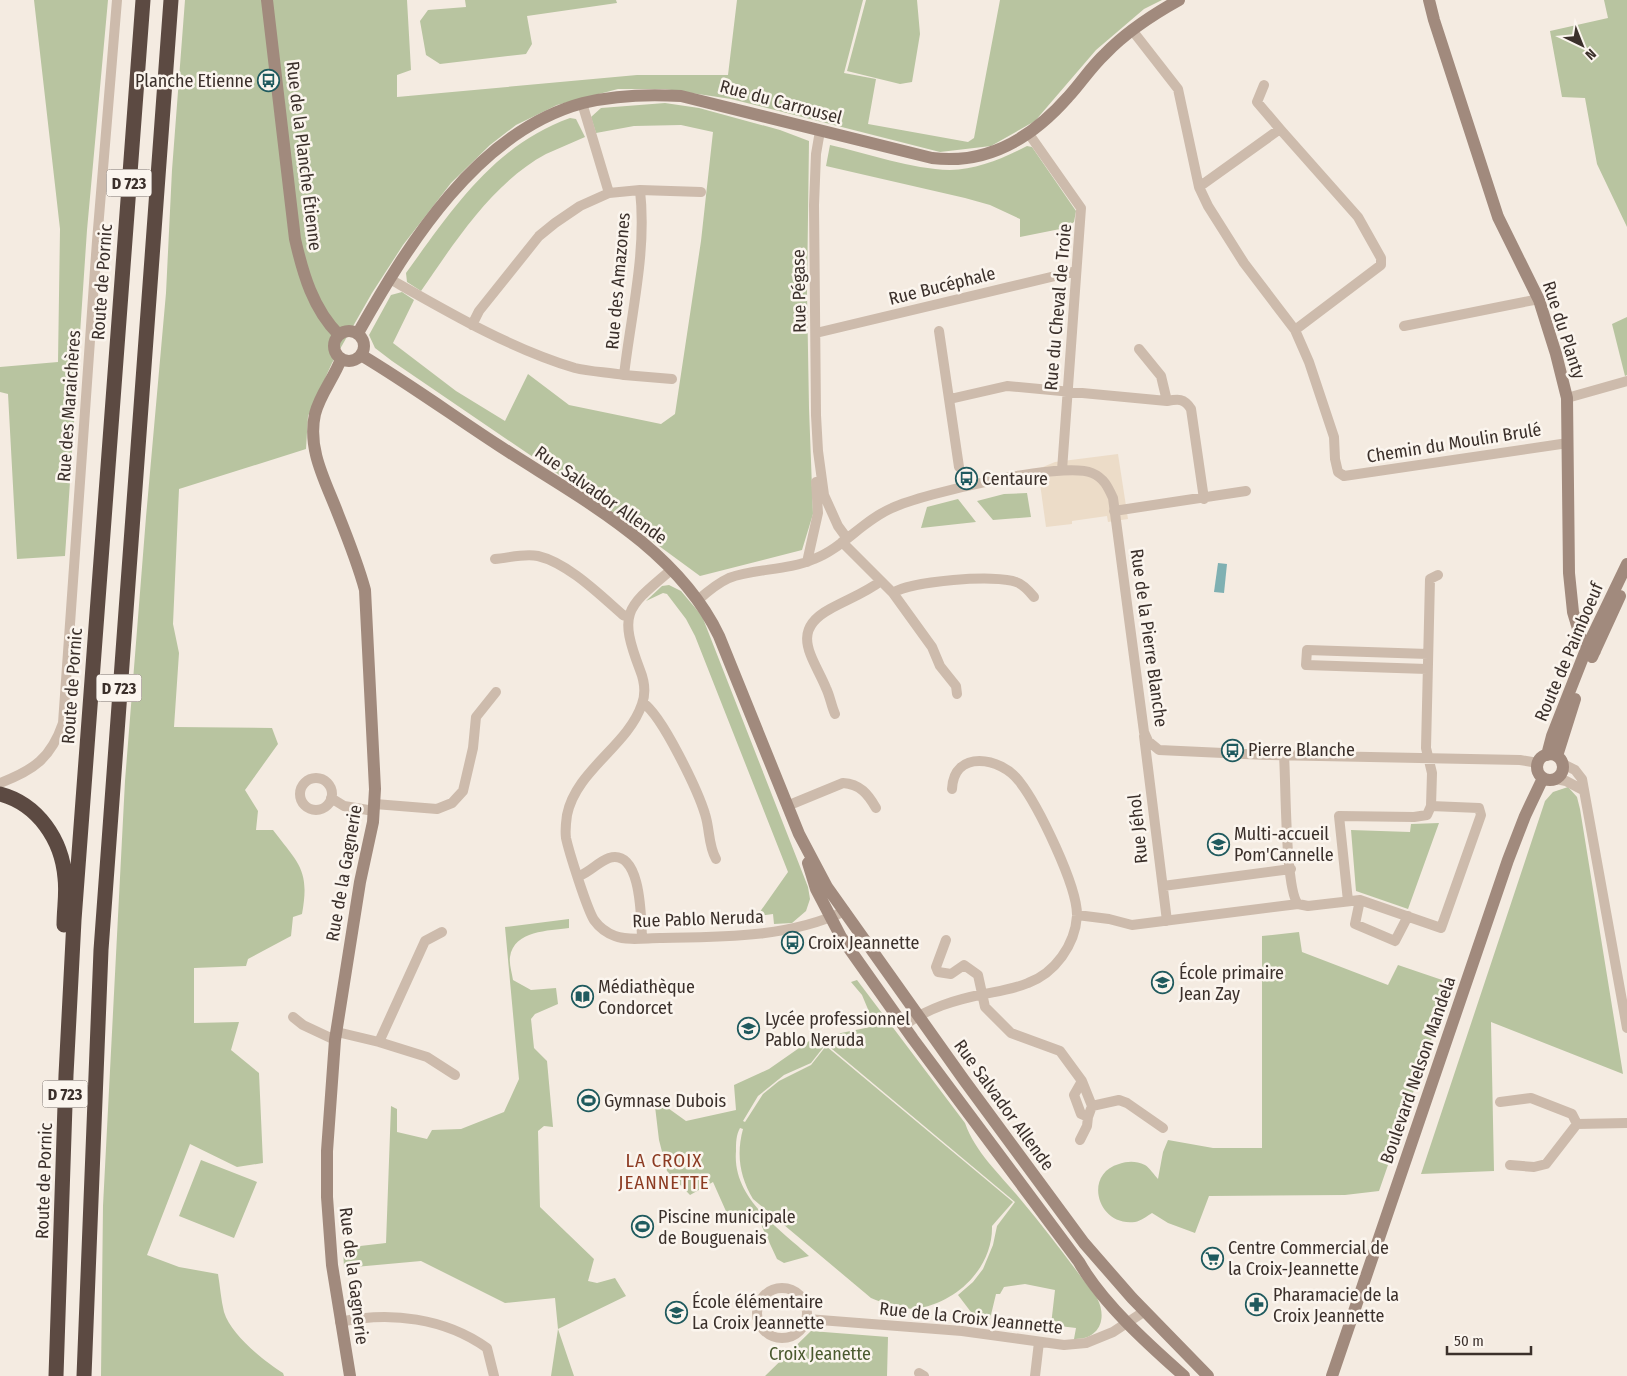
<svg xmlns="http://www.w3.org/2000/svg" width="1627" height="1376" font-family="'Fira Sans Condensed',sans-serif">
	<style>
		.green { fill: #b8c4a0 }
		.plaza { fill: #ecdcc8 }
		.water { fill: #7fb0b2 }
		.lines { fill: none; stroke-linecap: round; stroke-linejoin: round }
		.street { stroke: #cdbbac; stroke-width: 10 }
		.secondary { stroke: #a18a7d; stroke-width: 12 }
		.highway { stroke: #5c4a42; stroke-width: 15 }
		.labels { text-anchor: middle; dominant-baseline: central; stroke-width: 5; stroke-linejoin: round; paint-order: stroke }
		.shield { fill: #fbf5ee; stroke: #756b66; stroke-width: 1 }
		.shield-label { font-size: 16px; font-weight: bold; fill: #3b302b }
		.poi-label { font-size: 18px; fill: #3b302b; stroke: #fbf5ee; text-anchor: start }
		.street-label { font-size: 18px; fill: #3b302b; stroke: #fbf5ee }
		.park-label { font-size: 18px; fill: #4a5a2e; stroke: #fbf5ee }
		.neighbourhood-label { font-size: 19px; letter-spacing: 1px; fill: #8c3b22; stroke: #fbf5ee }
	</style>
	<rect width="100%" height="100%" fill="#f4ebe1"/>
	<path class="green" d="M34,0H108L87,230L65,556L17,559L8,394L0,392V367L58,362L60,229Z
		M185,0H407L411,70L397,75V97L637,75H728L737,0H863L844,73L876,79L868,124L968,142L974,138L1000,0H1162L1144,9L1096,50L1035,121L991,146L940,152L731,99L665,89H618L557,105L516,125L490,145L451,183L403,245L372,293L332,363L308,416L306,449L179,489L173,624L179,653L174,727L272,728L278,744L245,790L258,811L256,830H273C299,864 310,870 302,914L293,917L291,936L248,959L246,966L194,968V1023L239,1022L231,1050L259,1073L263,1163L237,1167L190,1144L147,1255L179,1267L218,1274C220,1286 221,1300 224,1312C231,1335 264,1361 283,1373L284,1376H101L103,1206L125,781L146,517L166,293L172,170Z
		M465,0H616L617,3L527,16L532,44L526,54L440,64L426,55L420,21L428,10L466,7Z
		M866,0H917L920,34L912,82L900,84L847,71Z
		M1604,0H1627V227L1597,164L1585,98L1562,97L1550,31L1608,18Z
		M665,103L699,108L780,130L809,141L807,293L809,408L813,514L802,550L700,576L599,502L392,361L375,348L369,335L391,295L402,292L414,300L393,343L456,391L505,421L528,374L569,405L661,424L675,414L701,241L713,132L681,125L634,126L596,133L591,117L601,108Z
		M570,118L576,119L585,137C572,143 559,148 546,154C492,183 455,242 421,291L407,282L406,273C451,211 494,145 570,118Z
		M830,145C869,154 911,169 950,170C976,170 1004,158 1027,146L1032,147L1076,211L1074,222L1065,228L1020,237V219L990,205L965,198L826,166Z
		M1627,317V375L1625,376L1612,324Z
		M1027,493L1031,517L993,520L977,501L1004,494Z
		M958,499L976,522L921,528L927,507Z
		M669,585L681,591L702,616L808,887L810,899L806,911L792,923L774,924L773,914L757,916L788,872L695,636L686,619L667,594L663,593L646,601L662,586Z
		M1568,787L1577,797L1580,809L1623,1074L1491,1022L1494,1171L1421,1174L1545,801L1553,792Z
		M1439,823L1408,909L1356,891L1351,830L1410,832L1411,824Z
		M569,919V928C549,931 514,930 510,957C509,964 512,973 513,980L531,990L556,988L558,1004L535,1014L531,1019L534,1048L547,1061L553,1127L544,1126L538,1131L540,1207L594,1259L588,1281L597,1283L615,1278L626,1296L558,1329L574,1376H551L558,1329L555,1298L505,1303L421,1261L344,1268L343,1248L386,1243L391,1106L397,1109V1132L427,1139L432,1130L461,1129L504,1112L519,1079L505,927Z
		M1299,932L1302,952L1388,985L1398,965L1451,983L1379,1191L1345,1195L1209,1196L1195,1233L1168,1223L1152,1213C1147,1216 1141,1221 1135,1222C1097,1227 1083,1174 1119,1164C1128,1161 1136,1161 1145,1165C1150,1168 1154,1175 1158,1179L1163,1152L1168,1140L1213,1148H1262V936Z
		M857,980L965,1123C976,1154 1001,1175 1021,1200C1048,1232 1072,1265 1097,1298C1108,1319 1099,1340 1074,1339L1076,1328L1051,1325L1055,1290L1025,1284L1004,1287L1000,1294H996L990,1319L974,1316L958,1295L973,1282L983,1269L993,1245L997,1226L1015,1202L826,1044L811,1063L784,1075L758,1096L743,1121L745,1122L763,1094L779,1081L811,1065L826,1046L1013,1202L992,1226C993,1267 958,1301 920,1308C903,1311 886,1304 871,1298L753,1199C740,1177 736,1155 743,1129L740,1128C736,1135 736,1143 736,1151C732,1198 778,1227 809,1256L784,1263L777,1259L758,1218H729L713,1182L690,1195L667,1171L659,1140L654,1098L686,1121L736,1110L734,1085L769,1069L812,1039L875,1026L862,995L851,982Z
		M201,1160L257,1182L234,1238L179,1216Z
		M811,1331L888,1337L887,1376H765Z"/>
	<path class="plaza" d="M1118,454L1128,519L1108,522L1107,516L1072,521V524L1046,527L1038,469L1055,462Z"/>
	<path class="water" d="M1218,563L1227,564L1224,593L1214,592Z"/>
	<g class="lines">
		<path class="street" d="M1132,30L1178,89L1199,187L1208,206L1244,263L1295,330L1309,362L1334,437L1335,459L1338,472L1344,476L1568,443
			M1264,85L1257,102L1280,129
			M582,103L609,193
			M820,131L816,154L814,205L816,415L818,451L824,495L838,526L846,537
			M1029,134L1081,208L1062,470
			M1199,187L1280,129L1358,217L1381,258V265L1295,330
			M640,190L701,192
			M390,279C448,312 511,349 575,368C591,372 608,372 624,375C631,314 647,252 640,190L609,193L580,206L555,223L539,236L479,311L472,325
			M1404,326L1539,299
			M939,331L959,467
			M816,333L1076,271
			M1139,349L1161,376L1167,401
			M624,375L672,379
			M1567,398L1627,381
			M950,399L1007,386L1167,401C1178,399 1184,398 1191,409L1204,499
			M1114,511L1246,491
			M842,542L893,593L932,647L940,666L956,686L957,694
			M495,559C509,558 524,553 538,556C568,563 600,595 623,615L628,617
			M807,562L818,513L816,482
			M671,570C626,608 618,612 640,670C644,680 646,693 642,704C628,746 576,770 567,815C566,822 565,831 566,838C569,852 587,909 594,920C599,927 607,933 615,936C628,941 646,938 660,938C721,937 788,938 845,911
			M893,593C909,581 997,574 1016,582C1023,584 1029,591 1034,597
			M698,600C707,592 718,583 729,578C756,568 787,571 814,559C843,548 862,521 892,508C924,493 1063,461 1092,473C1104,478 1108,487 1113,498L1144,732L1148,741L1159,750L1266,755L1520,760L1538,763
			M1427,669L1306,665L1307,650L1428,654
			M643,703C662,715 698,791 705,814C710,829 708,845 716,859
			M835,714C831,705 830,696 826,688C813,657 789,631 830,609C848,599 865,593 881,581
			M1144,736L1167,921
			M1284,756C1286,781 1285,889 1298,904
			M1563,764L1575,770L1582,779L1627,1028
			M300 794a16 16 0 1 1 32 0a16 16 0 1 1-32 0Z
			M1556,779L1566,781L1583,790
			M0,783C34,770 51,758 63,723L97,241L117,0
			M331,798L344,806L374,811
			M375,804L437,809L452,803L463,791L473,748L476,717L496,692
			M787,806L843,783C860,784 868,794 876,808
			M579,876C590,872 598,862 609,858C642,848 641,920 642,938
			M1163,886L1291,869
			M1360,900L1355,924L1395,941L1408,916
			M1348,901L1339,816L1414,817L1427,815L1431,806
			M1298,904L1308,906L1360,900L1441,928L1481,815L1479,808L1431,806L1432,773L1426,748L1430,579L1438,575
			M1077,915L1109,919L1132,925L1298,904
			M946,940L936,967L938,972L951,974L964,965L978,975L985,1007L1011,1033L1060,1051L1082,1081
			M293,1017L303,1025L335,1040
			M904,1025C929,1008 954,1000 984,994C999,991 1014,989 1028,983C1055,973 1075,945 1077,916C1078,887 1038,805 1019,781C1001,757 954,749 952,789
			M337,1032L379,1042L425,941L442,932
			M379,1042L427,1057L455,1075
			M1082,1081L1092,1106L1088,1117L1081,1114L1074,1095Z
			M1500,1102L1531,1098L1572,1114L1577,1124
			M1092,1106L1119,1100L1127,1103L1163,1128
			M1080,1140L1087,1126L1088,1117
			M1510,1165L1534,1167L1546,1164L1577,1124L1627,1123
			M757 1313a25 25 0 1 1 50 0a25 25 0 1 1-50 0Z
			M807,1319L962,1331L1064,1345L1086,1343L1113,1332L1145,1311
			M340,1322C390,1311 445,1318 487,1348L494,1376
			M919,1373L924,1376
			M1035,1376L1039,1342"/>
		<path class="secondary" d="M267,0L295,239C303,274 313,309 339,335
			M1429,0L1434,20L1498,217L1539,300L1556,354L1567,398L1569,573L1573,612L1582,642L1595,651
			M334 346a15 15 0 1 1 30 0a15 15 0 1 1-30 0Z
			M358,333C408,244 478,131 583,103C616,95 648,94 681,96L932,158C988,165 1032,138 1068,97C1081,83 1091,67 1105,54C1126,32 1152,15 1179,0
			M361,355C408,383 452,415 498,445C577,497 676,546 719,636L799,834L827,887L964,1080L1084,1243L1132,1298L1208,1376
			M341,359C334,378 320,394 315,414C307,450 326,482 338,514C348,539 358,564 365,590L375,789L373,822L360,882L335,1040L327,1151V1197L332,1265L350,1376
			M1592,657L1620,596
			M1537 767a13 13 0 1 1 26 0a13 13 0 1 1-26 0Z
			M1547,755L1552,736L1587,647L1627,564
			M1557,756L1575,699
			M808,863L816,889L841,937L913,1039L1079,1262C1102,1303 1149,1345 1184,1376
			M1332,1376L1508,860L1525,816L1543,778"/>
		<path class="highway" d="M0,794C38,804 62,840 65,878C67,893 64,909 64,925
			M56,1376L66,1075L74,920L143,0
			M84,1376L101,950L171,0"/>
	</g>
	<defs>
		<symbol id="bus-ring" viewBox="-11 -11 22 22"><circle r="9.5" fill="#fbf5ee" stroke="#1f5a5e" stroke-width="1.5"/><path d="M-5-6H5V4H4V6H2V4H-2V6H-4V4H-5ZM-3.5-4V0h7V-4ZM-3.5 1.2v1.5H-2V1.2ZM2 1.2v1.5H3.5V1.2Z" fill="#1f5a5e"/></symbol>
		<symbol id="school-ring" viewBox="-11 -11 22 22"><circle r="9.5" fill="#fbf5ee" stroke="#1f5a5e" stroke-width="1.5"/><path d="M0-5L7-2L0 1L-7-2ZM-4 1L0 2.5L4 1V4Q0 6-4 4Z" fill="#1f5a5e"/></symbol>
		<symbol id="library-ring" viewBox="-11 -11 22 22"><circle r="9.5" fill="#fbf5ee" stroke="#1f5a5e" stroke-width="1.5"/><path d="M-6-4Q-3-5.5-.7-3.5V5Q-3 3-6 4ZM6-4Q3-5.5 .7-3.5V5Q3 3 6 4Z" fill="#1f5a5e"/></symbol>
		<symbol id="stadium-ring" viewBox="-11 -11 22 22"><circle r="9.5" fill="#fbf5ee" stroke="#1f5a5e" stroke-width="1.5"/><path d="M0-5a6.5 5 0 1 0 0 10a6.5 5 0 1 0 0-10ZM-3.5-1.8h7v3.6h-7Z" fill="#1f5a5e"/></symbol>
		<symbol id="supermarket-ring" viewBox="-11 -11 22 22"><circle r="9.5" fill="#fbf5ee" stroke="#1f5a5e" stroke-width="1.5"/><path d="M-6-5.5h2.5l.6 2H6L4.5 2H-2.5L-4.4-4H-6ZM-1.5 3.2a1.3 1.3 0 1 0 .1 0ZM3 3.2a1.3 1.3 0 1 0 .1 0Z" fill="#1f5a5e"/></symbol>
		<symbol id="pharmacy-ring" viewBox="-11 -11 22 22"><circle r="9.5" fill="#fbf5ee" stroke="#1f5a5e" stroke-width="1.5"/><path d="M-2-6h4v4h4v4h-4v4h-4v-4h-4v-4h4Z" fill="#1f5a5e"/></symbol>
	</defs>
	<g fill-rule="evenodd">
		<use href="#bus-ring" x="256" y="68" width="25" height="25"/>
		<use href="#bus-ring" x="954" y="466" width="25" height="25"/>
		<use href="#bus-ring" x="1220" y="738" width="25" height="25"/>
		<use href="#school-ring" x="1206" y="832" width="25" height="25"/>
		<use href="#bus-ring" x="780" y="930" width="25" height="25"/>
		<use href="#school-ring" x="1150" y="970" width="25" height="25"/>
		<use href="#library-ring" x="570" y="984" width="25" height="25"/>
		<use href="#school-ring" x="736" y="1016" width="25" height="25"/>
		<use href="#stadium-ring" x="576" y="1088" width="25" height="25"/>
		<use href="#stadium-ring" x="630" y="1214" width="25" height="25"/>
		<use href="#supermarket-ring" x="1200" y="1246" width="25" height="25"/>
		<use href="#pharmacy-ring" x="1244" y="1292" width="25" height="25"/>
		<use href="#school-ring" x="664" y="1300" width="25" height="25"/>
	</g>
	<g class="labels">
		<g class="shield">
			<rect x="106.5" y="169.5" width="45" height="27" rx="4"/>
			<rect x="96.5" y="674.5" width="45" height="27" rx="4"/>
			<rect x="42.5" y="1080.5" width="45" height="27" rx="4"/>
		</g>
		<g class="shield-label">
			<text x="129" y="183">D 723</text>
			<text x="119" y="688">D 723</text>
			<text x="65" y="1094">D 723</text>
		</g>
		<g class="poi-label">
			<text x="253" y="81" text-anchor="end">Planche Etienne</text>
			<text x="982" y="479">Centaure</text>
			<text x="1248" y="750">Pierre Blanche</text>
			<text x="1234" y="834">Multi-accueil<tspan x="1234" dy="21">Pom'Cannelle</tspan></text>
			<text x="808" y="943">Croix Jeannette</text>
			<text x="1179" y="973">École primaire<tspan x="1179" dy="21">Jean Zay</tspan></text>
			<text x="598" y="987">Médiathèque<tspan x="598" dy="21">Condorcet</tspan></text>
			<text x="765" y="1019">Lycée professionnel<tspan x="765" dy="21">Pablo Neruda</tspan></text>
			<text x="604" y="1101">Gymnase Dubois</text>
			<text x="658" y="1217">Piscine municipale<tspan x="658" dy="21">de Bouguenais</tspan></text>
			<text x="1228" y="1248">Centre Commercial de<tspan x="1228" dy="21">la Croix-Jeannette</tspan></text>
			<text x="1273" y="1295">Pharamacie de la<tspan x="1273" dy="21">Croix Jeannette</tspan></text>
			<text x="692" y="1302">École élémentaire<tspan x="692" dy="21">La Croix Jeannette</tspan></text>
		</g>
		<g class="street-label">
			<text transform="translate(781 102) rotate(15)">Rue du Carrousel</text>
			<text transform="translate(304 156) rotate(83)">Rue de la Planche Étienne</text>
			<text transform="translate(618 281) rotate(-85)">Rue des Amazones</text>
			<text transform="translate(102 282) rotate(-86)">Route de Pornic</text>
			<text transform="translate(942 286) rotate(-14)">Rue Bucéphale</text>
			<text transform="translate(799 291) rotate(-91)">Rue Pégase</text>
			<text transform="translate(1058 307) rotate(-85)">Rue du Cheval de Troie</text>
			<text transform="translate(1564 330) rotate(72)">Rue du Planty</text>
			<text transform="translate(69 406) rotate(-86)">Rue des Maraichères</text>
			<text transform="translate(1454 443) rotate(-9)">Chemin du Moulin Brulé</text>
			<text transform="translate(601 495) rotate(35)">Rue Salvador Allende</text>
			<text transform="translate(1149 638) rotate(82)">Rue de la Pierre Blanche</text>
			<text transform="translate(1569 652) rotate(-67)">Route de Paimboeuf</text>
			<text transform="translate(72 686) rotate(-86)">Route de Pornic</text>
			<text transform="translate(1138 829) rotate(-96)">Rue Jéhol</text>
			<text transform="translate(344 873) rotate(-80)">Rue de la Gagnerie</text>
			<text transform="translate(698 919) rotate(-2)">Rue Pablo Neruda</text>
			<text transform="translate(1418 1070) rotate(-71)">Boulevard Nelson Mandela</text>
			<text transform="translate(1004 1105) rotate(54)">Rue Salvador Allende</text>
			<text transform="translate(44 1181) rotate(-88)">Route de Pornic</text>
			<text transform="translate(354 1276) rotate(83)">Rue de la Gagnerie</text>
			<text transform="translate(971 1318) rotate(6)">Rue de la Croix Jeannette</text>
		</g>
		<g class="park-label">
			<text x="820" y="1354">Croix Jeanette</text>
		</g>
		<g class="neighbourhood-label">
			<text x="664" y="1160">LA CROIX<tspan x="664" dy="22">JEANNETTE</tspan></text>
		</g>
	</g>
	<g transform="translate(1582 45) rotate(137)" stroke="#fbf5ee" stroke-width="4" paint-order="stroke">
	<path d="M0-4L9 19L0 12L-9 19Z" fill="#3b302b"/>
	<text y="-8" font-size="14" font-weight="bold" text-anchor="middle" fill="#3b302b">N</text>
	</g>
	<path d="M1447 1346v8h84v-8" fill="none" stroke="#3b302b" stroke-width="2.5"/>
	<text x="1454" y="1346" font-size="15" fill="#3b302b" stroke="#fbf5ee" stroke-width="4" paint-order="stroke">50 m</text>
</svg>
